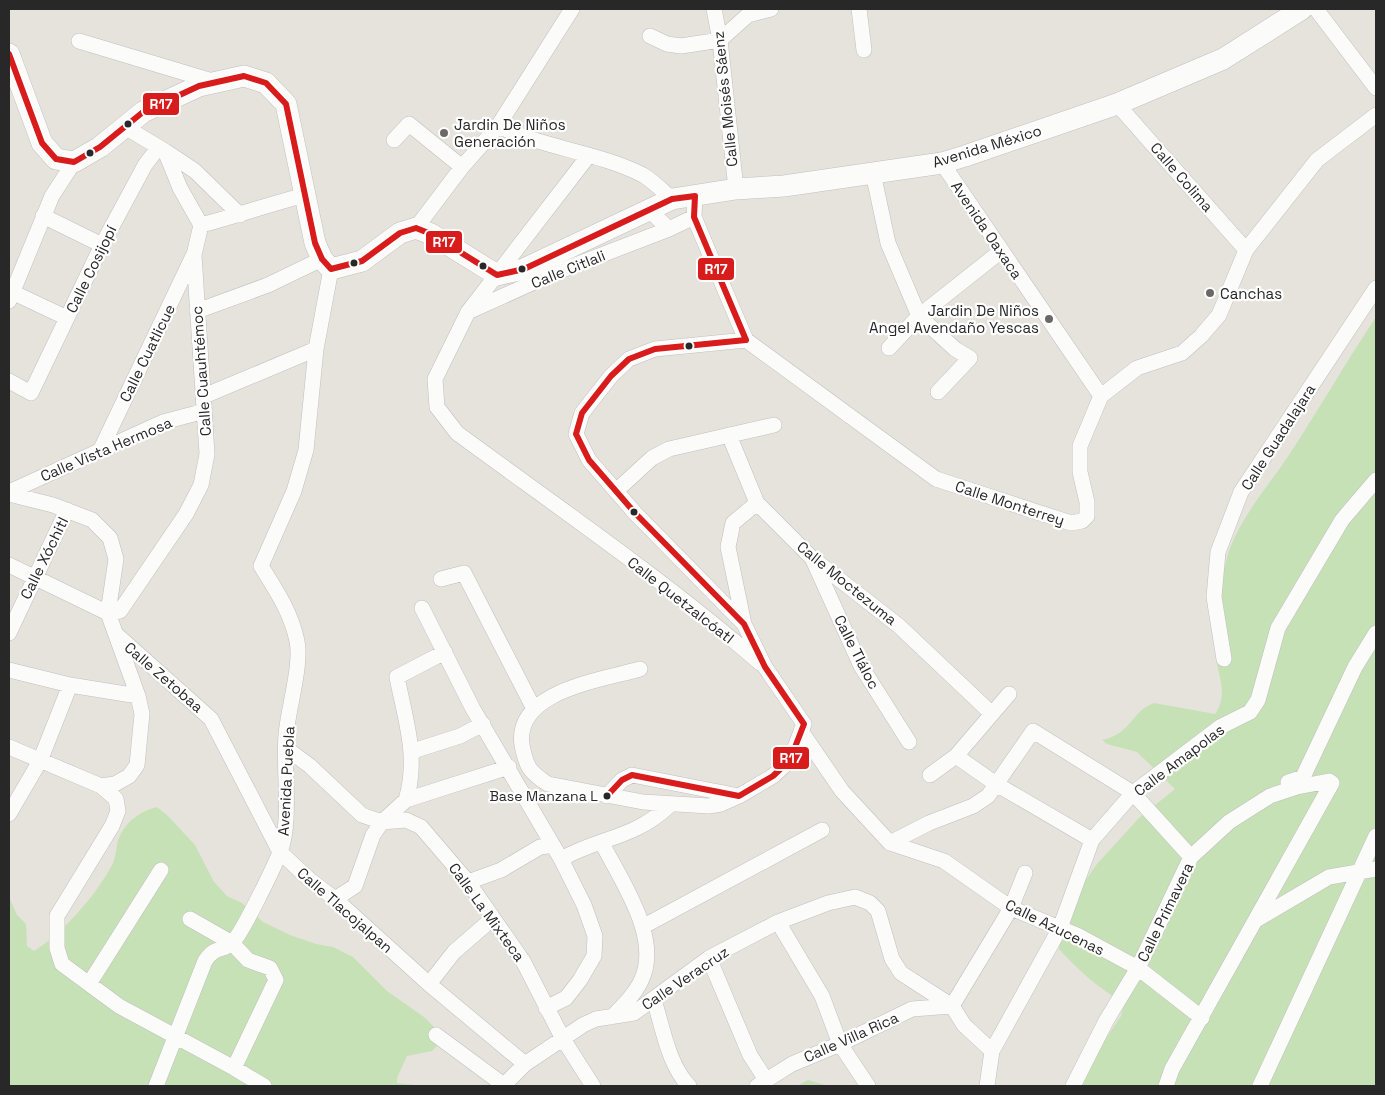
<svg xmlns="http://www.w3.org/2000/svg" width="1385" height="1095" font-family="'Space Grotesk',sans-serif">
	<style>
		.green { fill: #c6e1b6 }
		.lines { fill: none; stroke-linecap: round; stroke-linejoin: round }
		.street-casing { stroke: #c0bfbf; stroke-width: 16 }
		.secondary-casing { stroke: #c0bfbf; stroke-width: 22 }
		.street { stroke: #fbfbfa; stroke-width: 15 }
		.secondary { stroke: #fbfbfa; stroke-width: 21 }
		.bus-1-casing { stroke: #fff; stroke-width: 10 }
		.bus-1 { stroke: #d81b1b; stroke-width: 6 }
		.bus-dot { fill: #282828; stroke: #fff; stroke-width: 2 }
		.poi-dot { fill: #6a6967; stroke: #fff; stroke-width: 2 }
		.labels { text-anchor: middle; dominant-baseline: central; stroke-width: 4.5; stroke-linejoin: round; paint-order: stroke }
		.bus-label { font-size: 14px; fill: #282828; stroke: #fff; text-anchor: end }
		.street-label { font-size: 15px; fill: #282828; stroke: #fff }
		.poi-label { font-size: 15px; fill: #282828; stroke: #fff; text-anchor: start }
		.line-badge { stroke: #fff; stroke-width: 2 }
		.badge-label { font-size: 14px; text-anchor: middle; font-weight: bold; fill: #fff }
	</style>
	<rect width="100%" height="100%" fill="#e6e3dd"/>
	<path class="green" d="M1376,317V1086H1082L1094,1056L1121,1016L1124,1003C1099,989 1078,970 1059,949L1060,936L1080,888L1097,864L1139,818L1175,789L1137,752L1107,744L1102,740C1132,734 1131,711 1154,703L1215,714C1230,692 1216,673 1215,649C1215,624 1222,570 1230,548C1244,513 1269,485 1289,455C1319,409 1346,362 1376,317Z
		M157,807L168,816L195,845L214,882L227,896L242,903L263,922L290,935L316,944L333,947L353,957L387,991L424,1017L437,1030L440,1043L432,1051L407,1056L397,1078V1083L424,1086H9V897L17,915L26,924L27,946L34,951C58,936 80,912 97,889C102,881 109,872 113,863C116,856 116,848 118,840C125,822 138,812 157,807Z
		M808,1080L828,1086H797Z"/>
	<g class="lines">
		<defs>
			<path id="street" d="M714,9L720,40L736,189
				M859,9L864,50
				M1316,9L1376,88
				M650,36L667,44L681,46L720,40L748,15L771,9
				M79,41L212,81
				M1117,104L1246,250
				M498,126C544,148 597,152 643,175C653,181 663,191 672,199
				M394,140L409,124L462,167
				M165,151L195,171L240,215
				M589,155L468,312L435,379L437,407L457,433C559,508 664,580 760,663
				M942,163L1101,396
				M873,173L888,243L919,316L955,349L970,358L938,392
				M695,196L694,217L746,340L936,479L1071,523L1082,521L1087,516V502L1080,472V446L1101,396L1137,368L1182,353L1201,336L1219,315L1246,250L1317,160L1376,115
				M650,211L669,229L694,217
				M43,216L102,245
				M201,225C236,216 270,204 305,195
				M416,228L462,167L498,126L572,9
				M12,292L67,318
				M9,301L52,196L74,162
				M197,311L268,285L322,259
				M470,311L552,274L669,229
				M889,348L919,316L1001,251
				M9,381L31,393L102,245L145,165L158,148
				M204,396L316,349L331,269
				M729,435L757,503L812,558L899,626L991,713
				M100,451L193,256
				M616,491L652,458L669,449L774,425
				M9,492L163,422L205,411
				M9,494L53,505L92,520L110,538L116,559L108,613L138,696L142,714L137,765L129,776L115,784L101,786
				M813,560L861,666L909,742
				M9,565L108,613L120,611L186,514L201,485L207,454L194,255L201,225L180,188L165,151L125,127
				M441,579L464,573L533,707
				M422,608L473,709L561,859L584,905L595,936L594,956L580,980L566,998L546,1008
				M744,624L728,547L733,523L757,503
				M9,633L67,510
				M117,635L211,719L280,852L310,880L335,899L429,984L525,1064
				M1224,659L1214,597L1218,552L1241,492L1376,288
				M640,669C602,680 514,691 522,745C526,766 529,772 548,784L643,802L709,806L721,804L739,796L773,776L785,765L790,760L804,724L765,667L744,624L635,513L589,460L576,434L582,413L611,376L629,359L655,349L746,340
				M9,670L70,685L138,696
				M801,731L842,791L890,843L944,861L1011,908L1079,936L1138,968L1202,1018
				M9,747L101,786L116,799L118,811L112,826L57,916V948L62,964L119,1006L234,1068L264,1086
				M287,749L310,766L362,815L382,822L406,820L421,827L468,882L523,961L563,1039L593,1086
				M413,751L460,736L483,724
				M956,756L996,784L1092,840
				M930,775L956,756L1009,694
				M1288,782L1303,777L1355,667L1376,633
				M607,796L622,780L632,775L739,796
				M406,800C419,757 405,719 397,677L445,652
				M9,814L40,761L70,685
				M602,843C621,881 662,938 641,981C634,995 623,1006 612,1017
				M890,843L929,823L973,806L988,796L1033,731L1133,793L1191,857
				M561,859C600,837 634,839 670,805
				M468,882L501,870L540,847L553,845
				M335,899L355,886L373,835L382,822L406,800L509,767
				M190,919L232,943L248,960L270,968L276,980L234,1068
				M1256,920L1329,877L1376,869
				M778,922L822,996L840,1044L868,1086
				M644,926L822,830
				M709,958L750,1055L766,1080
				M89,984L161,870
				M429,984L454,952L492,919
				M654,1000C663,1028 668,1064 689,1086
				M436,1035L505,1086
				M992,1051L1060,928L1092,840L1133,793L1220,727L1250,712L1258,700L1278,628L1342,520L1376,480
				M156,1086L205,961C216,945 222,952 232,943C242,934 274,867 280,852C292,822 283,768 286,735C288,709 302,665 297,641C291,612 276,590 261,566L294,491L306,450L316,349
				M503,1086L525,1064L583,1025L596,1019L634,1013L709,958L778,922L828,903L855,897L870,903L878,911L892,959L901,973L952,1006L964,1025L992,1051L987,1086
				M757,1086L792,1064L840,1044L912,1009L952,1006L1011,908L1025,873
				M1073,1086L1106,1021L1138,968L1191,857L1229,822L1270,796L1297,787L1329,781L1332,783L1172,1069L1166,1086
				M1260,1086L1376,836"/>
			<path id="secondary" d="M9,54L42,143L56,159L74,162L100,147L143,112L199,86L244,76L266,83L286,104L315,243L322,259L331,269L362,261L400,233L416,228L431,234L497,275L524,269L672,199L736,189L784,186L942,163L965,156L1117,104L1223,59L1302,9"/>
		</defs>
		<use href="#street" class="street-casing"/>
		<use href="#secondary" class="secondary-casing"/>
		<use href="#street" class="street"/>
		<use href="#secondary" class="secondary"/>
		<defs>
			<path id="bus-1" d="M9,54L42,143L56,159L74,162L100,147L143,112L199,86L244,76L266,83L286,104L315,243L322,259L331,269L362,261L400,233L416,228L431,234L497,275L524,269L672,199L695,196
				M695,196L694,217L746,340
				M607,796L622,780L632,775L739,796L773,776L790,760L804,724L765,667L744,624L635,513L589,460L576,434L582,413L611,376L629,359L655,349L746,340"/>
		</defs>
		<use href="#bus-1" class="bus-1-casing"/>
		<use href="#bus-1" class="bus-1"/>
	</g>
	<g class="bus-dot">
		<circle cx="128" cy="124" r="4.5"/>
		<circle cx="90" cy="153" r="4.5"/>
		<circle cx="354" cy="263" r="4.5"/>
		<circle cx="483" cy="266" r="4.5"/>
		<circle cx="522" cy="269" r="4.5"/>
		<circle cx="689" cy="346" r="4.5"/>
		<circle cx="634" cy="512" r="4.5"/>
		<circle cx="607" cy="796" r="4.5"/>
	</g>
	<g class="poi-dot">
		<circle cx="444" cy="133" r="5"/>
		<circle cx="1210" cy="293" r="5"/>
		<circle cx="1049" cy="319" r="5"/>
	</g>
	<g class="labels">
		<g class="bus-label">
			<text x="598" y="796">Base Manzana L</text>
		</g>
		<g class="street-label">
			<text transform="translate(725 99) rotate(-96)">Calle Moisés Sáenz</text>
			<text transform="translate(987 146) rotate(-17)">Avenida México</text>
			<text transform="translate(1182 177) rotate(49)">Calle Colima</text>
			<text transform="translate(987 230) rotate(56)">Avenida Oaxaca</text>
			<text transform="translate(91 269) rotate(-64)">Calle Cosijopí</text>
			<text transform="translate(568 269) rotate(-22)">Calle Citlali</text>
			<text transform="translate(147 353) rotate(-64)">Calle Cuatlicue</text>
			<text transform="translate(201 371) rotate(-94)">Calle Cuauhtémoc</text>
			<text transform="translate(1278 437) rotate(-57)">Calle Guadalajara</text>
			<text transform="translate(106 449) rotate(-23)">Calle Vista Hermosa</text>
			<text transform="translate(1010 503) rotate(18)">Calle Monterrey</text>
			<text transform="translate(44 558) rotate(-64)">Calle Xóchitl</text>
			<text transform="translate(847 583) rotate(39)">Calle Moctezuma</text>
			<text transform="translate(681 600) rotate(38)">Calle Quetzalcóatl</text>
			<text transform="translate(857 652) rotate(63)">Calle Tláloc</text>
			<text transform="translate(164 677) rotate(41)">Calle Zetobaa</text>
			<text transform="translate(1179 760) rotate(-37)">Calle Amapolas</text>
			<text transform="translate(286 781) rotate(-87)">Avenida Puebla</text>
			<text transform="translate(345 910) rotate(41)">Calle Tlacojalpan</text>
			<text transform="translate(487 912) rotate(54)">Calle La Mixteca</text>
			<text transform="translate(1165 912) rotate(-64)">Calle Primavera</text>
			<text transform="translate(1055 927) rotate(26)">Calle Azucenas</text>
			<text transform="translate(685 978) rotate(-34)">Calle Veracruz</text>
			<text transform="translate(851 1037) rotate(-24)">Calle Villa Rica</text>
		</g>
		<g class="poi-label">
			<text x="454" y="124">Jardin De Niños<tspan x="454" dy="17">Generación</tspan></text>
			<text x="1220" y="293">Canchas</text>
			<text x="1039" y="310" text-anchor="end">Jardin De Niños<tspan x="1039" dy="17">Angel Avendaño Yescas</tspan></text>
		</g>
	</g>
	<g class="line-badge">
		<rect x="142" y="92" width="38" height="24" rx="5" fill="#d81b1b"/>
		<rect x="425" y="230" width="38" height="24" rx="5" fill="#d81b1b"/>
		<rect x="697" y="257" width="38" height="24" rx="5" fill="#d81b1b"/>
		<rect x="772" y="746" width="38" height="24" rx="5" fill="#d81b1b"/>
	</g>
	<g class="badge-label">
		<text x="161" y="109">R17</text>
		<text x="444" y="247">R17</text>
		<text x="716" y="274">R17</text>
		<text x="791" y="763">R17</text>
	</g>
	<rect width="1385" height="1095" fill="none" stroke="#282828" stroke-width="20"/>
</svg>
